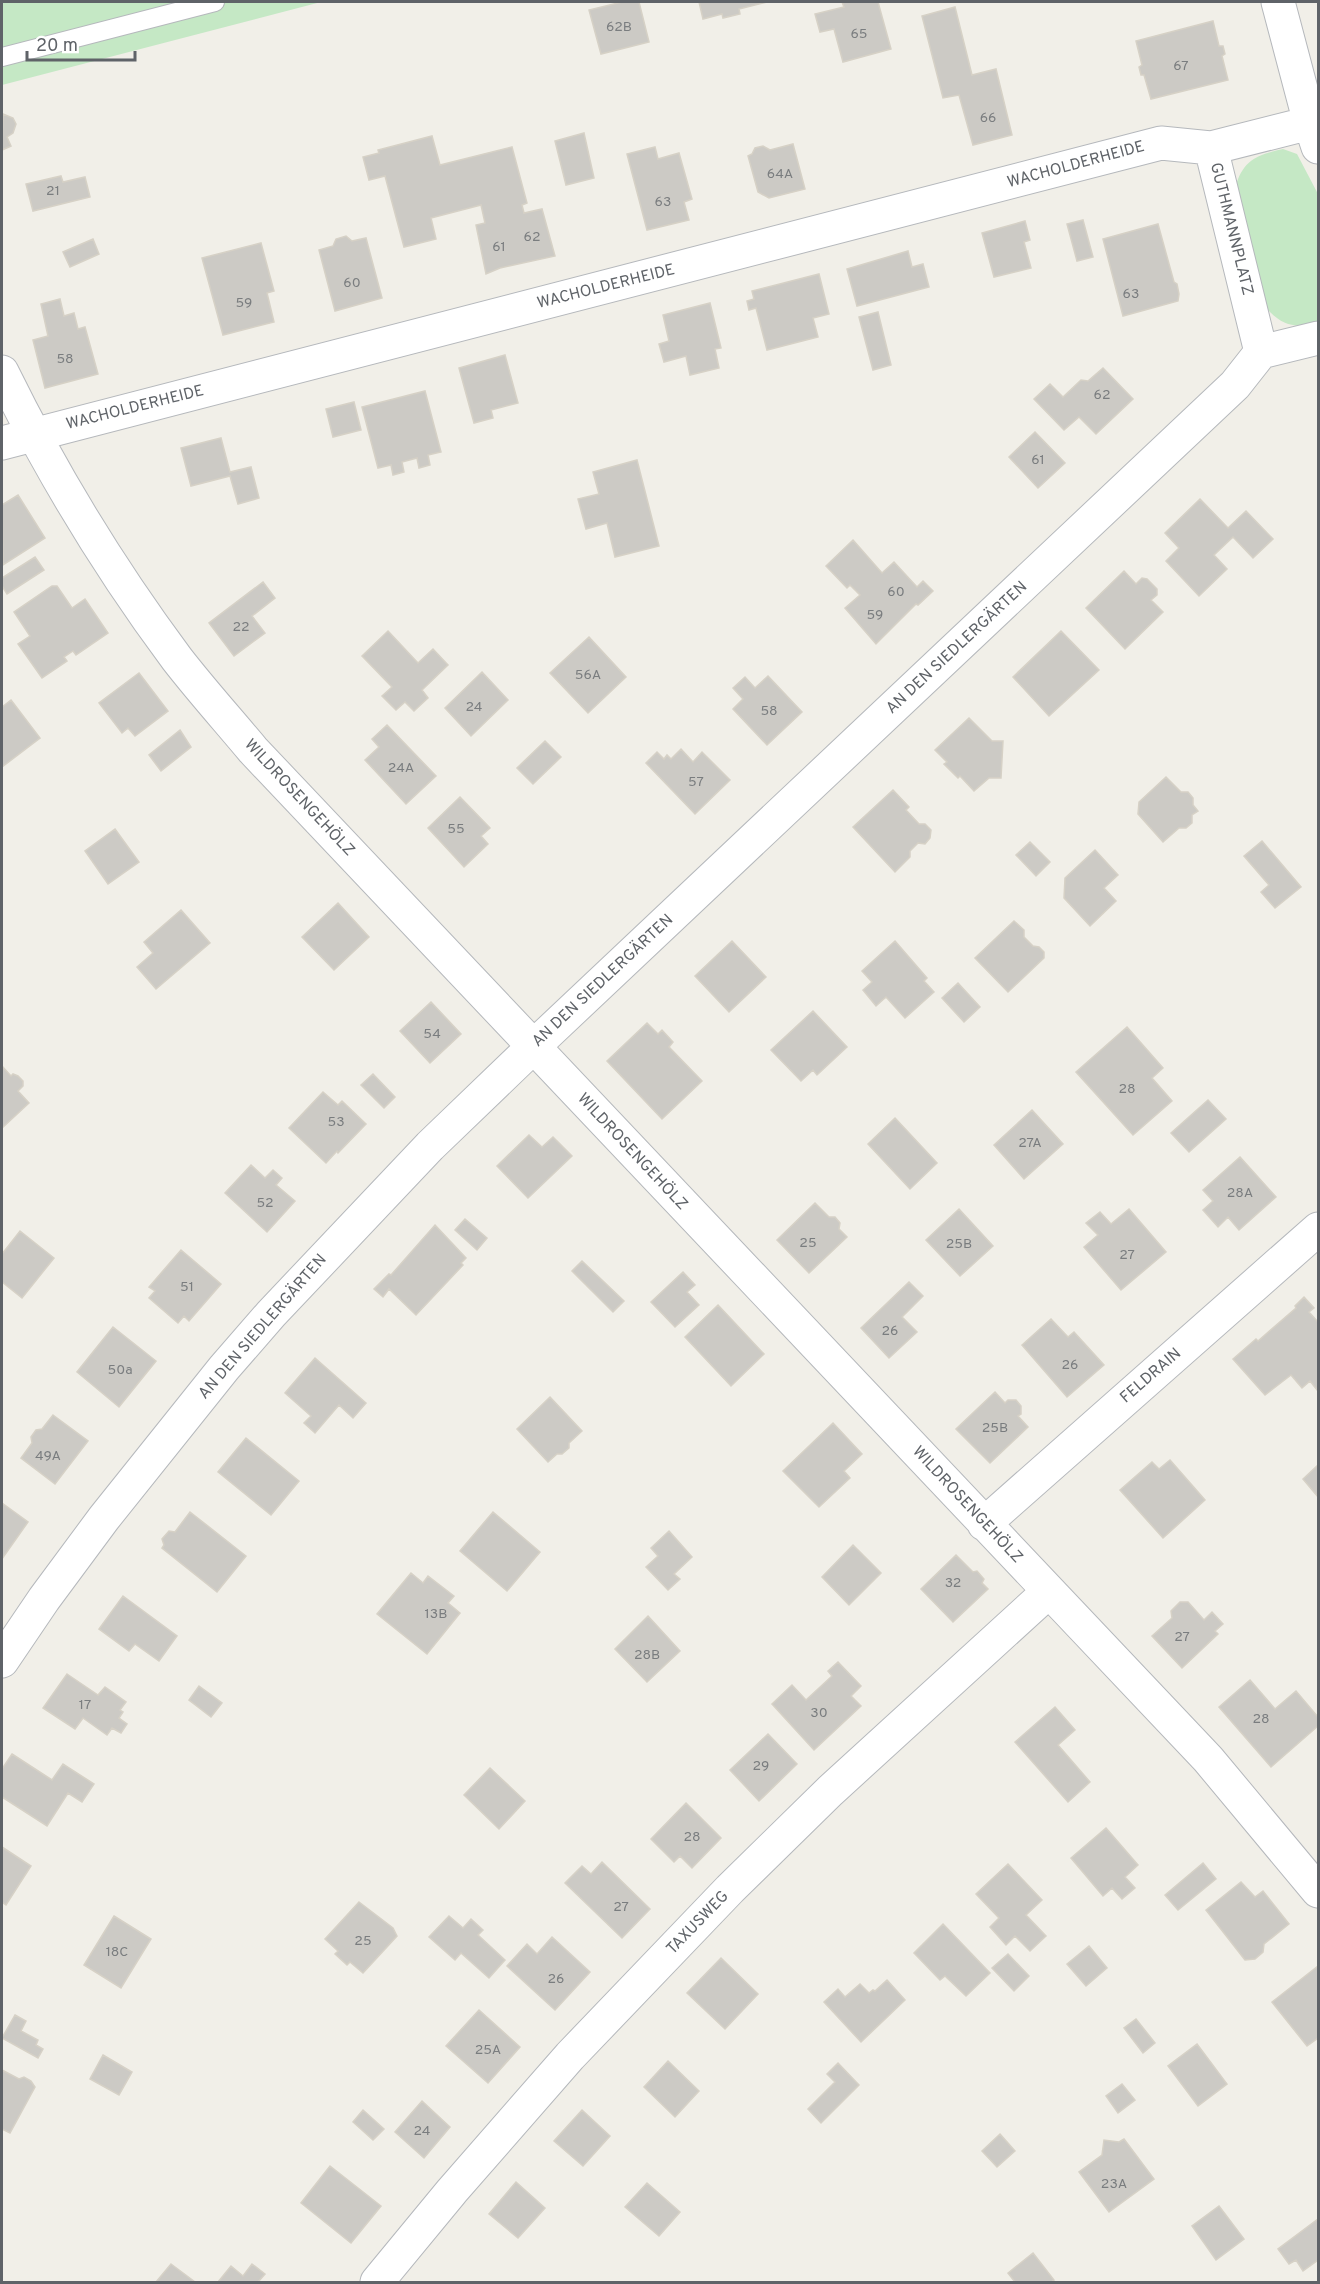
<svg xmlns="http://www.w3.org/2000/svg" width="1320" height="2284" font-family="Overpass,sans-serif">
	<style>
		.green { fill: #c5e8c5 }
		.building { fill: #cccac5; stroke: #d6d1c6; stroke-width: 1.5 }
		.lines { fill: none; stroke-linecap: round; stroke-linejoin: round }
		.lane-casing { stroke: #b5b8bc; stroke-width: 20 }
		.street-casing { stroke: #b5b8bc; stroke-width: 35 }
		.lane { stroke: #fff; stroke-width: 18 }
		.street { stroke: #fff; stroke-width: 33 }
		.labels { text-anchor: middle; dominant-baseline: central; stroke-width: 6; stroke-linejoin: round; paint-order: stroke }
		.number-label { font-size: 14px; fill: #7a7d7f }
		.street-label { font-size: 16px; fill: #5f6368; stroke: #fff }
	</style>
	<rect width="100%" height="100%" fill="#f1efe8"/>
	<path class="green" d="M2,2H321L2,85Z
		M1283,149L1297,154L1318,194V323C1297,328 1284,327 1268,310L1235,188C1243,160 1256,155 1283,149Z"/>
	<path class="building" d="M622,2H639L649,42L601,54L589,10Z
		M699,2H767L739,9L740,14L723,18L722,14L703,19Z
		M842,2H878L891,49L843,62L834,29L820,32L815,14L844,7Z
		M955,7L972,75L996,69L1012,135L973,145L959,95L943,98L922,16Z
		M1213,21L1219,46H1223L1225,54L1222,56L1228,80L1151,99L1144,75H1141L1139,67L1142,65L1136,41Z
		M3,114L13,118L16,124L13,133L7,137L11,146L2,150Z
		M584,133L594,178L566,185L555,141Z
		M432,136L440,165L512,147L527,203L522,205L524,213L542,209L555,256L500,268L486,274L476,225L485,223L481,205L431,218L436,239L404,247L385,176L369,180L363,157L379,153L378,150Z
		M793,144L805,189L769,198L758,192L748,156L752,154L755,148L763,146L770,150Z
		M655,147L658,159L679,153L692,199L684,202L689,220L647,230L627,154Z
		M61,176L63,182L85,177L90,197L33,211L26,184Z
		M1083,220L1093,257L1077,261L1067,224Z
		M1025,221L1030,240L1024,242L1031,268L994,277L982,233Z
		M1158,224L1174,282L1177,284L1179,294L1178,301L1123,316L1103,239Z
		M346,236L352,241L366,238L382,298L335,311L319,250L333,246L336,239Z
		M93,239L99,254L70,267L63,252Z
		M261,243L274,291L267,293L274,322L223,335L202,258Z
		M908,251L912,267L923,264L929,287L857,306L847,269Z
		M819,274L829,314L813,318L818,337L767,350L756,308L749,310L747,301L754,299L752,291Z
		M60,299L64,316L74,313L78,329L85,327L98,374L45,388L33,340L48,336L41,304Z
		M710,303L721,348L715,349L719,368L690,375L686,356L664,362L659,344L669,341L663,315Z
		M878,312L891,365L873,370L859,317Z
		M505,355L518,403L491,410L493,418L474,423L459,368Z
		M1103,368L1133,399L1096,434L1079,417L1064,430L1034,399L1050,384L1063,397L1081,380L1088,381Z
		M425,391L441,452L428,455L430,465L419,468L417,458L402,462L404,472L393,475L391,465L378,468L362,407Z
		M354,402L361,430L333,437L326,409Z
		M1035,432L1065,463L1038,488L1009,457Z
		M221,438L230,472L251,467L259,498L238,504L230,476L191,486L181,448Z
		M637,460L659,546L615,557L607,523L586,529L578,499L599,494L593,472Z
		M18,495L45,538L3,565L2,505Z
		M1200,499L1228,528L1246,511L1273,539L1253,558L1233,537L1214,555L1227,569L1199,596L1166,561L1179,548L1165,533Z
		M853,540L882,573L894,562L917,587L923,581L933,591L918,605L916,604L876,644L845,608L860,595L850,585L847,588L826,566Z
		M35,557L44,570L7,594L2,586V578Z
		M1124,571L1136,584L1142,578L1147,579L1157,589V595L1151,600L1163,612L1125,649L1086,608Z
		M263,582L275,598L252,616L265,633L234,656L209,623Z
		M52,586H57L72,608L85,599L108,633L76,655L73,651L64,657L67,661L42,678L18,644L30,636L14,612Z
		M388,631L418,663L433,649L448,665L422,690L428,698L414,711L405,702L396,710L382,696L392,687L362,656Z
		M1061,631L1099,670L1049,716L1013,677Z
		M589,637L626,677L588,713L550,673Z
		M482,672L508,700L471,736L445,708Z
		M139,673L168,711L135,736L128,728L122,733L99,703Z
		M768,676L802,712L767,745L733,709L743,699L733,688L745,677L755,688Z
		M11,700L40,738L2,767V707Z
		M969,718L992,741H1003L1001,778H989L974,791L960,776L958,778L944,764L947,762L935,750Z
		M387,725L436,776L406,804L365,760L379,747L372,739Z
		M180,730L191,747L161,771L149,755Z
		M545,741L561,757L533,784L517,768Z
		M681,749L693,762L702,752L730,780L695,814L646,763L657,752L664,759L667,755L671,759Z
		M1166,777L1181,792H1188L1193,798V805L1198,811L1192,815V823L1186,828H1179L1163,842L1138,814L1139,802Z
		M893,790L909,807L906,810L919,824H925L931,830L930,838L925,844L918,843L910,851V857L895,872L853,827Z
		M460,797L490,828L481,836L488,844L464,867L428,828Z
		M115,829L139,862L108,884L85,851Z
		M1262,841L1301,887L1275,908L1261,892L1269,885L1244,856Z
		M1030,842L1050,862L1036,876L1016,855Z
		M1095,850L1118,875L1104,888L1116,901L1090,926L1064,898L1065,878Z
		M338,903L369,937L334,970L302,937Z
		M181,910L210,943L156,989L137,967L153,953L144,942Z
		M1014,921L1024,930V937L1033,946L1039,947L1044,952V958L1008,992L975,958Z
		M732,941L766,977L729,1012L695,976Z
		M895,941L927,978L924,981L934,992L905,1018L886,997L876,1006L863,990L872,982L862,971Z
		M958,983L980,1007L964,1022L942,998Z
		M431,1002L461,1034L430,1063L400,1031Z
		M813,1011L847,1047L817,1075L813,1070L801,1081L771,1050Z
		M647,1023L658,1034L662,1030L673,1042L669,1047L702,1081L662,1119L607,1061Z
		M1127,1027L1163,1068L1152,1078L1172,1101L1133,1135L1076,1072Z
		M2,1066L11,1076L13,1074L18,1076L23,1081V1086L18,1091L29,1103L2,1128Z
		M373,1074L395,1097L384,1108L361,1085Z
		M323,1092L338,1105L342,1101L366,1124L338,1153L337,1151L326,1163L289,1128Z
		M1208,1100L1226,1119L1189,1152L1171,1133Z
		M1032,1110L1063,1144L1024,1179L994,1145Z
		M895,1118L937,1163L910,1189L868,1144Z
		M529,1135L542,1147L553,1137L572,1156L528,1198L497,1166Z
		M1240,1157L1276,1197L1239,1230L1228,1217L1218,1227L1203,1210L1213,1201L1203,1190Z
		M251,1165L265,1178L273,1170L282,1178L276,1185L295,1201L267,1232L225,1193Z
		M815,1203L829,1217H835L840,1223L839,1229L847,1237L809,1273L777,1240Z
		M959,1209L993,1246L960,1276L926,1240Z
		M1129,1209L1166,1252L1121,1290L1084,1247L1098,1235L1086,1223L1100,1212L1111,1224Z
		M465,1219L487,1238L477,1250L455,1230Z
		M435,1225L466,1258L461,1263L463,1265L416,1315L389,1289L383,1297L374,1289L389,1274L391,1275Z
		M20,1231L54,1258L22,1298L2,1282V1254Z
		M181,1250L221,1284L189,1321L184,1316L178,1323L149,1298L155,1291L149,1287Z
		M582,1261L624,1301L613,1312L572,1271Z
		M683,1272L695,1285L687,1292L699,1305L675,1327L651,1302Z
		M909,1282L923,1296L902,1317L917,1332L889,1358L861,1328Z
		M1304,1297L1314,1308L1309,1312L1318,1322V1391L1310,1381L1302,1388L1291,1375L1265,1395L1233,1359L1256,1339L1258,1341L1296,1308L1295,1306Z
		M718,1305L764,1354L731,1386L685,1337Z
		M1051,1319L1068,1337L1074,1332L1104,1365L1067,1397L1022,1345Z
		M113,1327L156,1361L119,1407L77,1372Z
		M315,1358L366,1403L353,1418L339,1405L315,1433L304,1423L311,1416L285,1393Z
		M995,1392L1005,1403L1008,1400H1016L1021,1406V1414L1018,1416L1028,1427L990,1463L956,1429Z
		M550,1397L582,1431L569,1443V1448L562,1454H557L548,1462L517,1429Z
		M53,1415L88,1441L55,1484L21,1458L32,1443L31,1437L36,1430L42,1429Z
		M833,1423L862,1454L844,1471L850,1478L819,1507L783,1471Z
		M246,1438L299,1481L271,1515L218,1472Z
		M1170,1460L1205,1500L1163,1538L1120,1490L1152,1462L1159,1469Z
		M1318,1465V1497L1303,1479Z
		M2,1503L28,1522L2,1559Z
		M190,1512L246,1556L217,1592L162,1548L164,1545L162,1539L169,1531L175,1532Z
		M493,1512L540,1552L507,1591L460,1551Z
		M669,1531L692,1557L674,1574L680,1579L668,1590L646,1567L658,1556L651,1548Z
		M853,1545L881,1573L849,1605L822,1577Z
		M956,1555L973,1572L977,1571L984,1579L982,1583L988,1589L953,1622L921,1589Z
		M411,1573L423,1583L428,1576L454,1596L448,1603L460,1613L427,1654L377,1614Z
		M123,1596L177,1636L159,1661L135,1644L129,1651L99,1629Z
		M1180,1602H1188L1204,1620L1212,1612L1223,1624L1215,1631L1218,1634L1182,1668L1152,1636L1172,1618L1171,1611Z
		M648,1616L680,1651L647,1682L615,1649Z
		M838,1662L861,1686L851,1696L861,1706L814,1750L772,1704L792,1685L806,1700L832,1676L828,1671Z
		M67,1674L98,1695L105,1687L126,1702L120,1710L123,1712L119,1718L127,1724L121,1733L112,1728L107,1735L83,1718L75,1729L43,1708Z
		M1250,1680L1275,1709L1296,1691L1318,1717V1726L1271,1767L1219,1707Z
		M199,1686L222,1703L211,1717L189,1700Z
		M1055,1707L1075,1730L1058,1745L1090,1782L1068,1802L1015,1742Z
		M768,1734L797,1764L759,1801L730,1770Z
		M12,1754L52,1780L63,1764L94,1784L82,1802L68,1793L47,1826L2,1797V1769Z
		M490,1768L525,1801L499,1829L464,1795Z
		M686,1803L721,1838L692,1868L680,1856L674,1862L651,1839Z
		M1106,1828L1138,1865L1125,1877L1135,1888L1122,1899L1112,1888L1103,1896L1071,1858Z
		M2,1847L31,1866L6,1905L2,1902Z
		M602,1862L650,1909L622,1938L565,1883L582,1866L591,1874Z
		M1203,1863L1216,1879L1178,1910L1165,1895Z
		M1008,1864L1042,1900L1026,1915L1046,1936L1030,1951L1015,1936L1006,1945L990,1927L999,1918L976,1894Z
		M1241,1882L1255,1897L1263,1891L1289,1924L1264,1944L1263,1952L1255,1959L1245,1960L1206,1910Z
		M359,1902L393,1928L397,1936L363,1973L350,1962L347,1965L335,1954L338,1951L325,1939Z
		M114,1916L151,1939L121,1988L84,1965Z
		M449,1916L463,1928L471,1919L483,1930L478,1935L505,1960L489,1978L461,1953L455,1960L429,1937Z
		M943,1924L990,1973L966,1996L945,1976L940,1980L914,1953Z
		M552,1937L590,1972L555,2010L507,1966L527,1944L537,1954Z
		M1089,1946L1107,1968L1086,1986L1067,1964Z
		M1008,1954L1029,1976L1014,1991L992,1968Z
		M721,1958L758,1994L725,2029L687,1993Z
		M1318,1966V2038L1307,2046L1272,2002Z
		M887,1980L905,2000L861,2042L824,2002L838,1989L845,1997L860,1984L869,1993L873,1990L875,1991Z
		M479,2010L520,2047L488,2083L446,2046Z
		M15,2015L26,2021L21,2031L38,2040L36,2045L43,2049L38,2058L2,2038Z
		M1136,2019L1155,2043L1143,2053L1124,2028Z
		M1197,2044L1227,2084L1198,2106L1168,2066Z
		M103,2055L132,2072L119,2095L90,2079Z
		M668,2061L699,2091L675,2117L644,2087Z
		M838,2063L859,2085L821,2123L808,2109L835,2082L827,2074Z
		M2,2070L19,2079L24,2077L31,2081L35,2087L10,2133L2,2129Z
		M1122,2084L1135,2100L1118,2113L1106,2096Z
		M422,2101L450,2127L424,2158L395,2132Z
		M363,2110L384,2129L373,2140L353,2122Z
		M582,2110L610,2136L583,2166L554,2141Z
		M1000,2134L1015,2151L997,2167L982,2151Z
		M1124,2139L1154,2179L1109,2212L1079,2172L1102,2155L1104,2140L1119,2142Z
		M330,2166L381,2206L351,2243L301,2203Z
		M516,2182L545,2208L518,2238L489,2214Z
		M647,2183L680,2212L659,2236L625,2207Z
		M1219,2206L1244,2239L1216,2260L1192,2226Z
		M1318,2219V2260L1303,2271L1296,2260L1289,2264L1278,2249Z
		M1033,2253L1054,2280L1051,2282H1015L1008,2273Z
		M171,2264L195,2282H156Z
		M252,2264L265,2274L258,2282H218L231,2266L243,2276Z"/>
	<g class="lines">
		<defs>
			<path id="lane" d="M2,57L215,2"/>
			<path id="street" d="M1278,2L1310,123L1318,147
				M1318,121L1211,148L1261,352L1318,338
				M2,372C51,472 110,569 177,659C201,690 228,720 253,750L1208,1759L1318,1891
				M2,443L1161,143L1211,148
				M984,1524L1318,1229
				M2,1661L44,1599L104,1518L224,1368L271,1314L430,1146L533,1047L1235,385L1261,352
				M377,2282L452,2191L570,2056L730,1889L830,1791L1048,1592"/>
		</defs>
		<use href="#lane" class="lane-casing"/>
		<use href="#street" class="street-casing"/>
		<use href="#lane" class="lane"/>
		<use href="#street" class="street"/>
	</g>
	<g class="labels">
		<g class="number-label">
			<text x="619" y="27">62B</text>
			<text x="859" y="34">65</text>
			<text x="1181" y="66">67</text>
			<text x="988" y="118">66</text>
			<text x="780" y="174">64A</text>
			<text x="53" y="191">21</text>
			<text x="663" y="202">63</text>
			<text x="532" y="237">62</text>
			<text x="499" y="247">61</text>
			<text x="352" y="283">60</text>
			<text x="1131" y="294">63</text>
			<text x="244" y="303">59</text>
			<text x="65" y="359">58</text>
			<text x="1102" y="395">62</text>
			<text x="1038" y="460">61</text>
			<text x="896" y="592">60</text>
			<text x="875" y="615">59</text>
			<text x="241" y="627">22</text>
			<text x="588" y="675">56A</text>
			<text x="474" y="707">24</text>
			<text x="769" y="711">58</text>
			<text x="401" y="768">24A</text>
			<text x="696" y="782">57</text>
			<text x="456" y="829">55</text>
			<text x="432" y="1034">54</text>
			<text x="1127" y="1089">28</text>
			<text x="336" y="1122">53</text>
			<text x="1030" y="1143">27A</text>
			<text x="1240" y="1193">28A</text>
			<text x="265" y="1203">52</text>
			<text x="808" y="1243">25</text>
			<text x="959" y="1244">25B</text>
			<text x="1127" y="1255">27</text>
			<text x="187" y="1287">51</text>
			<text x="890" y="1331">26</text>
			<text x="1070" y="1365">26</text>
			<text x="120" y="1370">50a</text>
			<text x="995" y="1428">25B</text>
			<text x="48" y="1456">49A</text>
			<text x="953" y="1583">32</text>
			<text x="436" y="1614">13B</text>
			<text x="1182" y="1637">27</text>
			<text x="647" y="1655">28B</text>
			<text x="85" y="1705">17</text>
			<text x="819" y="1713">30</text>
			<text x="1261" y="1719">28</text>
			<text x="761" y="1766">29</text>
			<text x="692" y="1837">28</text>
			<text x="621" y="1907">27</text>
			<text x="363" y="1941">25</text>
			<text x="117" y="1952">18C</text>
			<text x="556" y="1979">26</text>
			<text x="488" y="2050">25A</text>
			<text x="422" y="2131">24</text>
			<text x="1114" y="2184">23A</text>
		</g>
		<g class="street-label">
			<text transform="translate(1076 165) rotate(-15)">WACHOLDERHEIDE</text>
			<text transform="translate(1231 229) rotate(76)">GUTHMANNPLATZ</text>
			<text transform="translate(606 287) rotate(-14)">WACHOLDERHEIDE</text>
			<text transform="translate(135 408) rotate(-14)">WACHOLDERHEIDE</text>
			<text transform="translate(957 648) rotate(-43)">AN DEN SIEDLERGÄRTEN</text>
			<text transform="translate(299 798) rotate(47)">WILDROSENGEHÖLZ</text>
			<text transform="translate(603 981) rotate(-43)">AN DEN SIEDLERGÄRTEN</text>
			<text transform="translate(632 1152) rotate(47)">WILDROSENGEHÖLZ</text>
			<text transform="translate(263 1327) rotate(-49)">AN DEN SIEDLERGÄRTEN</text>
			<text transform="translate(1151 1376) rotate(-41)">FELDRAIN</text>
			<text transform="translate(967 1505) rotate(47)">WILDROSENGEHÖLZ</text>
			<text transform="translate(698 1923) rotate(-46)">TAXUSWEG</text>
		</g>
	</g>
	<rect width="1320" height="2284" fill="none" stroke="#5f6368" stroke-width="6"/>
	<path d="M27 51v9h108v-9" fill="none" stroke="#5f6368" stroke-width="3"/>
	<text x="36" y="51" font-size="18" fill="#5f6368" stroke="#ffffff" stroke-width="4.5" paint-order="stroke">20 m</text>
</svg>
